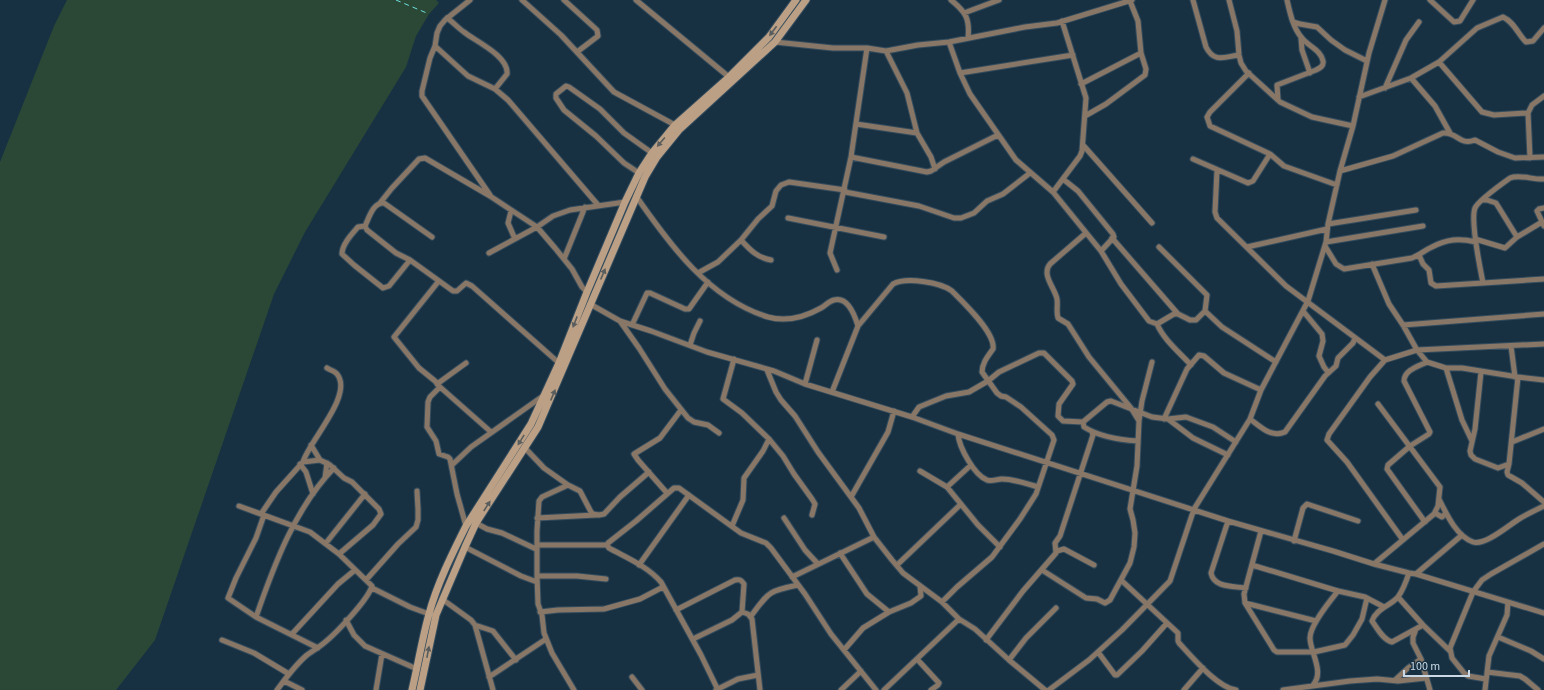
<svg xmlns="http://www.w3.org/2000/svg" width="1544" height="690" font-family="'Source Sans 3',sans-serif">
	<style>
		.green { fill: #2b4836 }
		.lines { fill: none; stroke-linecap: round; stroke-linejoin: round }
		.ferry { stroke: #6edfdf; stroke-width: 1; stroke-dasharray: 5 4; stroke-linecap: butt }
		.street-casing { stroke: #344c5d; stroke-width: 7 }
		.secondary-casing { stroke: #344c5d; stroke-width: 9 }
		.street { stroke: #876; stroke-width: 5 }
		.secondary { stroke: #bba085; stroke-width: 7 }
		.oneway { fill: #595d5d }
	</style>
	<rect width="100%" height="100%" fill="#173143"/>
	<path class="green" d="M67,0H436L439,3L429,14L416,36L406,67L305,232L274,294L155,640L116,690H0V162L54,26Z"/>
	<g class="lines">
		<path class="ferry" d="M396,0L429,14"/>
		<defs>
			<path id="street" d="M470,0L445,20L440,26L437,33L435,46L430,58L422,91V96L490,195
				M522,0L561,35L614,92L675,125
				M564,0L597,30L598,36L577,52
				M636,0L729,77
				M951,0C966,12 970,19 968,38
				M1193,0L1206,47C1214,63 1224,57 1239,55
				M1229,0L1237,31L1239,55L1241,63L1246,71L1280,102L1312,117L1353,126
				M1430,0L1454,22L1460,21L1473,0
				M964,13L999,0
				M447,18C453,22 458,28 464,32C475,41 509,56 507,74L495,89
				M1293,22L1300,24L1317,27L1331,40L1345,50L1367,61
				M1301,38L1302,50L1310,73
				M775,42L833,48H867L886,51L918,45L949,42L1025,27L1057,23L1132,0
				M949,42L960,73L970,94L1016,160L1053,192L1101,251L1121,284L1149,321L1157,324L1174,314H1178
				M435,46L468,76L495,89L508,100L598,205
				M886,51L907,93L917,133L931,157L935,169
				M1439,62L1482,112L1494,115L1528,113
				M960,73L1073,55
				M1249,73L1210,112L1207,117L1210,126L1270,154L1284,166L1337,185
				M1411,78L1435,106L1450,133
				M1081,84L1141,53
				M1385,88L1406,40L1419,22
				M1359,97L1411,78L1439,62L1477,28L1503,17C1514,22 1518,34 1526,42L1533,41L1544,28
				M1278,100L1277,85L1316,70C1320,68 1324,66 1323,61C1321,50 1308,46 1302,38C1293,28 1290,13 1287,0
				M1085,116L1106,104L1145,75L1146,69L1141,53L1138,21L1130,1
				M856,124L917,133
				M1083,145L1152,223
				M851,157L927,172L931,171L944,162L998,135
				M1530,158L1528,113L1532,105L1544,96
				M1193,159L1248,183L1253,181L1270,154
				M1217,170L1215,212L1217,218L1286,286L1385,360
				M1340,171L1393,156L1443,133C1458,132 1459,146 1475,140L1498,152L1515,158L1544,157
				M639,173L624,163L596,136L564,110L556,98V94L566,86L569,87L600,109L624,133L652,153
				M1063,179L1078,191L1113,234L1114,237L1101,251
				M845,192L919,206L954,218H961L974,213L987,201L1003,194L1030,173
				M1053,192L1080,156L1082,151L1086,98L1062,21
				M636,196C670,245 709,299 768,317C786,322 805,317 821,308C825,306 829,301 834,300C848,296 855,316 858,326
				M1482,200H1487L1496,203L1517,237
				M380,203L392,188L419,159L425,158L490,196L537,227L555,248L572,269L582,287L587,292
				M1544,208L1539,209L1537,211L1544,226
				M511,211L508,223L515,239
				M788,218L884,237
				M1328,224L1416,210
				M365,226L358,227C352,234 342,244 342,254L354,265L383,288L389,286L410,260
				M1086,233L1050,264C1041,275 1055,288 1057,299C1058,306 1056,312 1058,318L1068,324L1089,357L1131,408L1139,421
				M432,237L384,203C373,202 369,218 365,226L367,230L396,253L410,260L453,291H457L466,283L472,286L559,363
				M1112,238L1178,314L1190,320H1196L1205,311L1207,295L1159,247
				M1475,239L1505,248L1517,237L1542,222
				M741,240C750,250 758,258 771,260
				M1326,242L1423,226
				M1325,246L1336,264L1344,269L1412,258C1420,255 1425,250 1432,247C1447,239 1459,238 1476,242
				M1247,247L1327,229
				M489,253L537,227L553,216L570,210L625,202
				M1419,255L1423,264L1429,270L1431,283L1436,286L1544,279
				M564,259L585,207
				M1372,264L1389,304L1403,325L1417,350L1427,362L1446,368H1462L1518,377L1544,380
				M837,270L830,253L851,157L867,48
				M698,273L718,262L741,240L758,219L772,206L776,191L781,185L789,182L845,190
				M438,282L394,337L419,368L435,381L440,387L491,432
				M1483,283C1480,267 1470,221 1475,208C1478,201 1503,183 1510,178C1520,174 1533,180 1544,179
				M590,304L620,321L651,331L707,352L774,371L805,384L912,417L958,434L1228,521L1333,551L1374,564L1409,573L1416,574L1544,613
				M1205,311L1222,327L1276,362
				M1303,311L1322,334L1323,341L1319,356L1324,367L1328,372
				M620,321L639,348L665,389L688,418L694,422L708,425L719,433
				M1157,324C1164,340 1179,352 1191,365
				M632,325L647,293H650L685,309H689L708,282
				M1403,325L1544,314
				M690,345L694,333L700,321
				M1511,346L1515,377
				M734,359L723,399L742,413L769,439L783,456L794,474L812,499L815,504L812,515
				M1446,368L1462,420L1472,441
				M767,370L776,392L781,400L795,416L818,452L859,508L874,537L892,560L903,573L942,602L959,619L975,629L1009,660L1045,690
				M1481,372L1475,429L1470,451L1471,455L1475,459L1498,468L1509,464L1518,377
				M437,384L466,363
				M805,384L817,340
				M440,387L430,397L428,402L427,427L436,441L439,454L448,457L450,459L457,494L466,526
				M832,392L858,326L893,284C906,277 940,282 952,291C963,302 996,333 993,349C988,356 982,363 982,372L997,393L1001,396L1006,397L1021,407L1052,435L1054,440L1036,494L1020,519L992,557L957,587L942,602
				M912,417L919,407L946,396L969,392L988,381L999,372L1039,353H1044L1072,381L1073,384L1059,404L1058,416L1063,421L1083,422L1107,402L1111,401L1152,417L1168,419L1186,417L1194,420L1213,427L1236,442
				M1164,419L1187,369L1199,355L1204,356L1224,373L1261,390
				M1168,419L1193,438L1228,455
				M1250,419C1261,427 1271,438 1285,432L1325,376L1336,366L1338,358L1353,343L1355,338
				M1083,422L1084,427C1100,437 1119,440 1138,441
				M958,434C959,447 974,475 987,480C991,482 997,479 1002,479C1014,479 1027,484 1038,487
				M1512,442L1544,429
				M311,445L320,460
				M525,448L544,468L568,485
				M303,462C309,441 354,395 337,374C335,371 330,370 327,368
				M300,464L306,472L313,494
				M1509,464L1507,472L1508,475L1522,483L1544,502
				M452,465L471,447L543,396
				M920,471L947,487L978,525L1000,547
				M325,478L327,463
				M947,487L971,465
				M667,493L638,460L634,454L660,438L681,410
				M851,497L888,432L894,411
				M1439,499C1446,513 1456,536 1473,542C1485,546 1509,525 1519,519C1527,514 1536,510 1544,506
				M239,506L310,532L339,554L372,586C368,600 333,637 320,646C316,649 311,652 307,655C295,665 286,678 277,690
				M1435,513L1442,517L1446,513
				M261,514L276,492L303,462L320,460L330,465L344,478L352,482L379,509L381,514L373,525L339,554
				M264,515L256,538L236,578L228,598L256,617L318,648
				M537,518L596,515
				M784,518L805,550L818,564
				M1228,521L1211,573C1214,588 1233,586 1246,588
				M1425,522L1387,469L1388,465L1410,446L1429,434L1430,432L1404,381C1404,370 1419,366 1427,362
				M476,523L487,529L502,533L536,549
				M732,526L743,500L744,478L763,451L769,439
				M1261,531L1244,594L1245,603L1316,621
				M1403,540L1347,462L1327,440L1329,434L1370,377L1385,360L1417,350L1544,344
				M1294,541L1303,508L1307,504L1358,521
				M326,543L365,494
				M537,545H607
				M465,547L521,576L537,582
				M1057,551L1064,549L1094,565
				M840,553L867,594L889,612
				M1374,564L1434,514L1438,506L1440,487L1378,404
				M639,565L689,495
				M897,565L961,504
				M1252,565L1338,591L1365,597L1384,607
				M1042,570L1086,598L1097,599L1105,603L1110,600L1130,563L1134,547L1135,533L1133,520L1130,509L1137,466L1139,421L1142,401L1152,362
				M1409,573C1406,582 1403,590 1398,597C1390,606 1376,609 1372,621C1377,628 1383,640 1392,642L1423,625
				M1416,574L1462,535
				M537,576H577L606,579
				M792,577L874,537
				M366,580L398,544L416,527L418,520V509L417,491
				M1121,580L1178,633V641L1179,643C1192,657 1217,687 1236,690
				M372,588L410,607L429,614
				M1398,597L1423,625L1450,651
				M442,599L471,620L475,625L493,690
				M1245,603L1274,650L1277,652H1314L1345,645L1353,635L1362,619L1367,598
				M676,610L735,580C740,579 741,580 744,584L742,612
				M540,612L558,610L604,609L640,599L663,587
				M742,612L748,614L752,619L760,690
				M751,616C769,592 768,591 798,585
				M256,617C274,565 295,508 334,468
				M346,620L354,635L365,646L417,669
				M475,625L493,631L516,660
				M1416,629L1413,637V643L1421,659L1430,690
				M292,634L338,584L355,570
				M1498,637L1531,651L1544,659
				M693,639L732,620L742,612
				M222,640L254,653L289,674
				M986,640L1023,591L1056,553L1055,543L1060,536L1093,435L1092,432
				M844,650L863,628L889,612L911,603L921,596L920,586
				M1098,652L1115,675H1117L1142,651L1167,623
				M917,659L939,683L938,685L931,690
				M1009,660L1026,638L1056,608
				M1487,672L1520,676L1525,679L1538,690
				M489,677L546,639
				M632,677L642,690
				M1486,679L1468,676L1464,673L1452,658L1450,648L1473,592L1482,580L1491,574L1544,544
				M1395,680L1408,668L1421,659
				M284,681L302,690
				M1313,685C1325,672 1310,652 1310,638C1310,625 1330,601 1338,591
				M376,690L382,654
				M574,690L552,653L544,633L542,615L538,604L537,576V531L539,501L542,497L568,485L580,491L591,512L593,514L599,515L604,514L620,497L649,472
				M716,690L738,679L758,675
				M718,690L701,655L661,582C647,566 627,558 609,548L607,545L608,543L636,521L674,488H679L741,533L766,543L771,548L805,594L831,634L876,690
				M841,690L861,671
				M884,690L959,619
				M1049,690L1089,660L1122,630L1170,581L1194,509L1250,419L1261,390L1308,301L1326,242L1328,224L1340,171L1353,126L1369,53L1385,0
				M1184,690L1203,668
				M1283,690L1350,681L1377,679L1398,681L1426,678
				M1485,690L1489,656L1507,615L1508,602"/>
			<path id="secondary" d="M412,690C418,665 422,639 429,614C437,584 452,554 466,526L531,424L559,363L587,292L625,202L639,173L652,153L675,125L729,77L769,37L796,0
				M420,690L436,615L465,547L476,523L538,427L645,177L657,157L679,130L775,42L806,0"/>
		</defs>
		<use href="#street" class="street-casing"/>
		<use href="#secondary" class="secondary-casing"/>
		<use href="#street" class="street"/>
		<use href="#secondary" class="secondary"/>
	</g>
	<defs><path id="oneway-solid" d="M-6-.8H1V-3.2L6.5 0L1 3.2V.8H-6Z"/></defs>
	<g class="oneway">
		<use href="#oneway-solid" transform="translate(773 31) rotate(127)"/>
		<use href="#oneway-solid" transform="translate(661 142) rotate(130)"/>
		<use href="#oneway-solid" transform="translate(603 274) rotate(-67)"/>
		<use href="#oneway-solid" transform="translate(575 322) rotate(111)"/>
		<use href="#oneway-solid" transform="translate(553 395) rotate(-67)"/>
		<use href="#oneway-solid" transform="translate(521 440) rotate(122)"/>
		<use href="#oneway-solid" transform="translate(487 506) rotate(-57)"/>
		<use href="#oneway-solid" transform="translate(428 652) rotate(-79)"/>
	</g>
	<path d="M1404 670v6h65v-6" fill="none" stroke="#cad9e5" stroke-width="2"/>
	<text x="1410" y="670" font-size="12" fill="#cad9e5" stroke="#173143" stroke-width="3" paint-order="stroke">100 m</text>
</svg>
